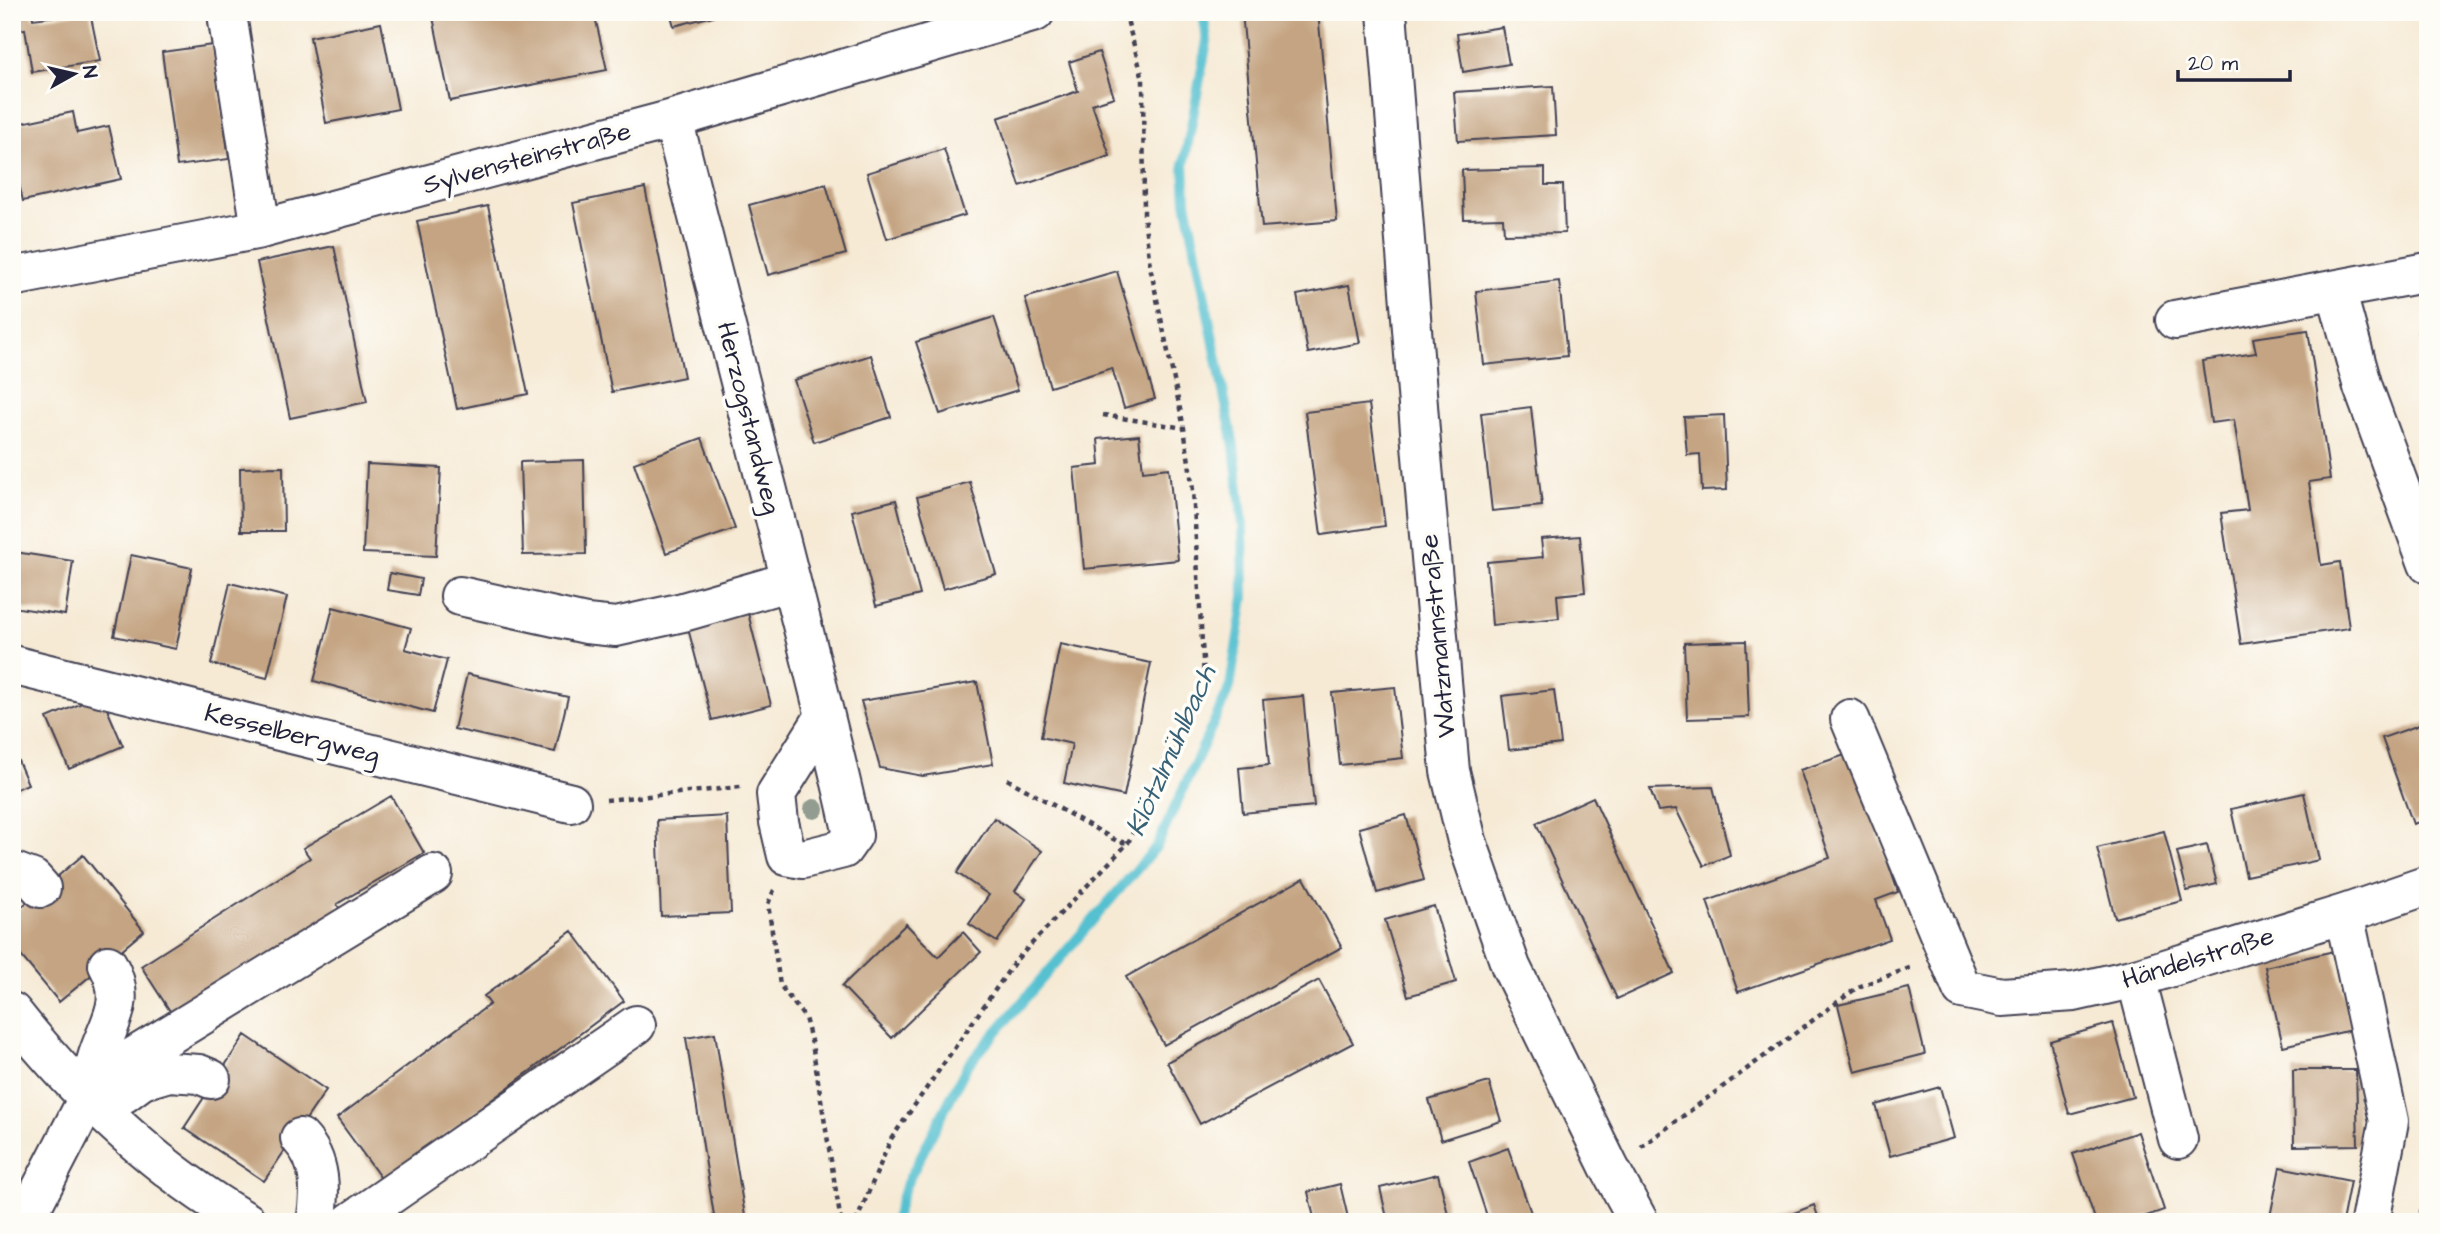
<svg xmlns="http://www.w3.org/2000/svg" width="2440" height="1234" font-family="'Architects Daughter',sans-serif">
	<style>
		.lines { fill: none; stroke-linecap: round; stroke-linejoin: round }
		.stream { stroke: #55c0d0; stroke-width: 10 }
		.building { fill: #c4a482 }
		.minor-casing { stroke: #424052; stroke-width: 42 }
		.path { stroke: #424052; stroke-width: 4.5; stroke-dasharray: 5 5; stroke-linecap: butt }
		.minor { stroke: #fff; stroke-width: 38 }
		.tree { fill: #929c90 }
		.labels { text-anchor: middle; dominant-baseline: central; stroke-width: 7; stroke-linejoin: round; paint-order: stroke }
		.street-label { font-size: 26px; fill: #22223b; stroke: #fdfcf7 }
		.water-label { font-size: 28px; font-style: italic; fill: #366177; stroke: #fdfcf7 }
	</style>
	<rect width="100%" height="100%" fill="#fdfcf7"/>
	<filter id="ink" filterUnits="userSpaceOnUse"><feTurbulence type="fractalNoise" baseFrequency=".0143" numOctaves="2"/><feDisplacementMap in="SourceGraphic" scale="14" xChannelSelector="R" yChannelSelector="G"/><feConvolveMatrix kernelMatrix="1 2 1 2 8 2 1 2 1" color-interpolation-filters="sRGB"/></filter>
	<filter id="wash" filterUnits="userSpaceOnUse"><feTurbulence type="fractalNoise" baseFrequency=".00686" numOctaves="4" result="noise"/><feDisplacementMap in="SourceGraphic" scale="28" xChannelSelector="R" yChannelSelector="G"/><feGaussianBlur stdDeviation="1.57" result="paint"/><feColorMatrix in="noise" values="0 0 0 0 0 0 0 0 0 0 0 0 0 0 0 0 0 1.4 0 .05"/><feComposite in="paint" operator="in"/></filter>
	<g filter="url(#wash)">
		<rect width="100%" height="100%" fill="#f6ead5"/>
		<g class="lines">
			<path class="stream" d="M894,1222L905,1187L967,1066L1157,846L1230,687L1244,597L1243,525L1234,446L1186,201L1184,164L1207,41L1203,12"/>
		</g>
		<g id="blocks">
			<path class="building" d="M12,12H32L33,19L90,12L100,61L32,72L25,29L12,31Z
				M432,12H594L607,70L450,101Z
				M670,12H725V13L674,26Z
				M1242,12H1318L1337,221L1262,227Z
				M2032,12H2049V17Z
				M2177,12H2197L2198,14L2178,17Z
				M381,23L398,109L326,123L310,37Z
				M1502,27L1509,64L1463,72L1457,34Z
				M213,45L229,159L177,166L162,52Z
				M1099,52L1114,97L1092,104L1110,156L1020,186L998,118L1078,91L1069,62Z
				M1553,86L1556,135L1458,141L1454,92Z
				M73,112L77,133L109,126L121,179L23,201L12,153V125Z
				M944,149L965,215L887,239L867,173Z
				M1545,168V185H1563L1565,233L1504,234L1503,218L1464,219L1462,170Z
				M826,184L846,254L768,275L749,205Z
				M645,188L684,377L612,392L573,203Z
				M488,206L528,394L457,409L417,221Z
				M334,246L367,402L290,418L257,262Z
				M1117,271L1155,399L1124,408L1112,368L1050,387L1025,298Z
				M1559,281L1567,356L1484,365L1476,291Z
				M1349,285L1360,343L1308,353L1297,295Z
				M994,317L1018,390L940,414L916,342Z
				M2308,330L2330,479L2309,482L2321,565L2340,562L2349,628L2241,644L2221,513L2248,510L2234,420L2211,423L2202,361L2256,353L2253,338Z
				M2428,336V357H2427L2421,338Z
				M871,355L891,417L814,442L794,380Z
				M1369,404L1385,526L1321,535L1305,412Z
				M1531,407L1542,506L1492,511L1481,413Z
				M1724,415L1727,490L1702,491L1700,454L1687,455L1684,417Z
				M1139,435L1143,471L1169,468L1178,560L1084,569L1074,468L1100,465L1098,439Z
				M702,438L735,529L666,553L634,463Z
				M584,460L586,554L523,555L520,462Z
				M367,464L441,468L436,556L363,553Z
				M283,467L284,531H241L240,468Z
				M970,482L996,574L943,589L917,497Z
				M896,500L920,595L876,606L852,511Z
				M1580,536L1585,592L1557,595L1559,618L1492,625L1487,562L1543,557L1541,539Z
				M15,552L73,561L65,615L12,607V567Z
				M131,555L192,568L176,649L114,636Z
				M390,573L421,579L418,595L387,590Z
				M230,583L287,597L267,678L211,664Z
				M744,597L771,705L712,720L684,613Z
				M333,607L411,628L405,649L447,660L433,713L314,681Z
				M1746,641L1749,717L1687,719L1684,643Z
				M1060,644L1151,663L1124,796L1064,783L1072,744L1041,737Z
				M467,674L568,697L555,752L454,729Z
				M977,682L993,764L923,776L880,768L861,701Z
				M1395,687L1403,758L1340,765L1332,693Z
				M1554,690L1561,744L1509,750L1502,696Z
				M101,695L123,746L69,769L47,718Z
				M1303,696L1314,806L1243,813L1239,768L1269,765L1263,700Z
				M2428,722V819L2413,824L2382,738Z
				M12,747L28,784L12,791Z
				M1851,753L1898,892L1876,900L1890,939L1738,992L1707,901L1830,858L1800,770Z
				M1713,787L1730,855L1704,866L1676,809L1658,811L1650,789Z
				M2304,793L2319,860L2246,876L2231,809Z
				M391,796L424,853L337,904L343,916L177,1022L141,966L310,858L303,848Z
				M1593,797L1674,973L1617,999L1536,823Z
				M1406,815L1424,880L1377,893L1359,828Z
				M727,816L731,913L661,916L657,820Z
				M994,818L1042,851L1015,891L1026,899L997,942L969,924L989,895L957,873Z
				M2164,831L2182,901L2115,918L2097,848Z
				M2207,845L2217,884L2187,891L2177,852Z
				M83,855L144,931L59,1002L12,945V915Z
				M1304,878L1342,947L1164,1045L1126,977Z
				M1434,906L1456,982L1408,996L1385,920Z
				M906,924L938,957L963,932L981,952L892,1038L842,986Z
				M572,931L624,1001L383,1181L337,1118L490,1004L484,996Z
				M2334,951L2351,1030L2283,1046L2265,967Z
				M1319,980L1353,1043L1200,1124L1167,1062Z
				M1909,988L1925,1054L1855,1072L1838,1005Z
				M2113,1023L2133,1097L2069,1114L2050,1041Z
				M715,1033L746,1222H715L686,1038Z
				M245,1035L326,1090L264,1181L184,1128Z
				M2293,1070H2356L2358,1145L2294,1146Z
				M1489,1082L1501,1121L1441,1140L1429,1100Z
				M1940,1087L1954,1138L1890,1156L1876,1105Z
				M2138,1132L2164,1210L2129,1222H2096L2073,1154Z
				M1508,1148L1531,1213L1507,1222H1489L1469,1162Z
				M2280,1167L2350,1181L2342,1222H2269Z
				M1438,1174L1450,1222H1388L1380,1188Z
				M1340,1184L1349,1222H1315L1308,1192Z
				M1814,1205L1820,1222H1771Z
				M2420,1210H2428V1222H2419Z
				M1985,1215L1987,1222H1968Z"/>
		</g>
	</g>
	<g filter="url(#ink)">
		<use href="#blocks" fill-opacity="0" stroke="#424052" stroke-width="2"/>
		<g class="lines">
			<defs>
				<path id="minor" d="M1387,12L1422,456L1450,771L1467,841L1511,967L1609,1167L1639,1222
					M228,21L261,229
					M673,119L807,644C823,708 839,771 853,835L843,849L803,859L787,856L779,822L776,794L825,716
					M12,277L261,229L673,119L1035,12
					M2336,290L2363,387L2428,564
					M2175,320L2428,272
					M460,596L586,624L616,627L683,612L791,581
					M12,665L571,803
					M1850,719L1962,989L2002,997L2074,992L2136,978L2344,914L2428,885
					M12,871L33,879L41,888
					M2344,914L2389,1121L2370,1222
					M2136,978L2178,1139
					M12,1012C77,1094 156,1169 247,1222
					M89,1092C92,1080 94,1067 98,1055C109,1021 128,1002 108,965
					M104,1096L123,1094L142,1080L169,1072L199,1074L211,1079
					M300,1138C322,1161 321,1192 316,1222
					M24,1222L88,1098L104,1075L433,874
					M351,1222L636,1025"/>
			</defs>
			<use href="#minor" class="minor-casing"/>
			<path class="path" d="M1103,415L1184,428
				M1007,779L1117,841L1128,843
				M606,800L741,787
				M774,890L768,904L780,985L805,1018L812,1044L841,1222
				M1641,1147L1858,987L1912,967
				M856,1222L891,1139L1016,960L1128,843L1204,677L1193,490L1184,428L1150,266L1144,216L1143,79L1125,12"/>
			<use href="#minor" class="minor"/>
		</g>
		<circle class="tree" cx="814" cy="809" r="10"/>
	</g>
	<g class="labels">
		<g class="street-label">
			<text transform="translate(527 158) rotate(-15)">Sylvensteinstraße</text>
			<text transform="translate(749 418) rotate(76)">Herzogstandweg</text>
			<text transform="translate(1438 636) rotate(-95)">Watzmannstraße</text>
			<text transform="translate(292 734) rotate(14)">Kesselbergweg</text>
			<text transform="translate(2198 958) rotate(-17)">Händelstraße</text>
		</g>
		<g class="water-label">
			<text transform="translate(1171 751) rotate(-66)">Klötzlmühlbach</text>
		</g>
	</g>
	<rect width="2440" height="1234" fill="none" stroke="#fdfcf7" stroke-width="42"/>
	<g transform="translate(74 74) rotate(82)" stroke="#fdfcf7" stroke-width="5" paint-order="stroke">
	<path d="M0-5L12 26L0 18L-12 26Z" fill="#22223b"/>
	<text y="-10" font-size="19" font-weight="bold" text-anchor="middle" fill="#22223b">N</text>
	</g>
	<path d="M2178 70v10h112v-10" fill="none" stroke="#22223b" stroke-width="3.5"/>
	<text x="2188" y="70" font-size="21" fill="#22223b" stroke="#fdfcf7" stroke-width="5" paint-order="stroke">20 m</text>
</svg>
